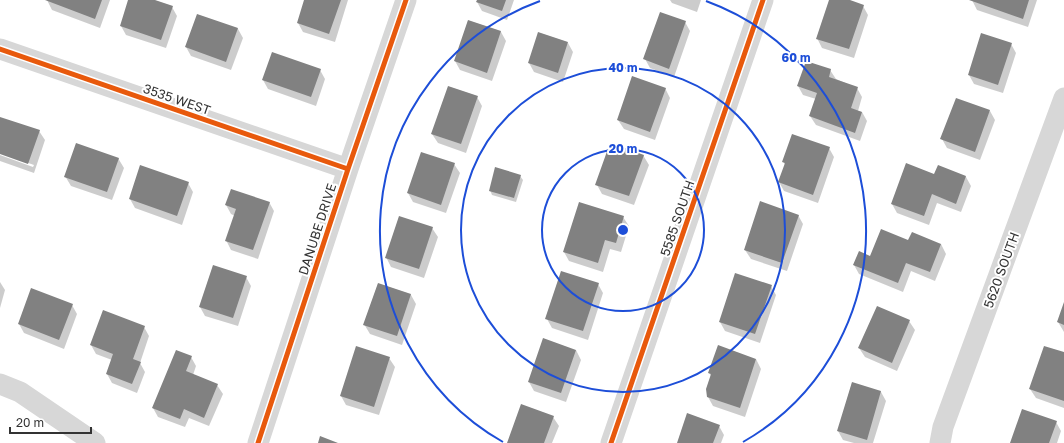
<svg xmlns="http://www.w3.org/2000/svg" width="1064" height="443" font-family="'Golos Text',sans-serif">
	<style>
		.shadow { fill: #0003 }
		.building { fill: #818181 }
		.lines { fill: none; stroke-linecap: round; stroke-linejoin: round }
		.minor { stroke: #d7d7d7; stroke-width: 21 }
		.cycleway-casing { stroke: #fff; stroke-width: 8 }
		.cycleway { stroke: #e8590c; stroke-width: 5 }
		.ring { fill: none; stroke: #1d4ed8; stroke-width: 2 }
		.labels { text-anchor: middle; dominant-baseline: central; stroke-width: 4; stroke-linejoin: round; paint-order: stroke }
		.street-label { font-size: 13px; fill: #333; stroke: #fff }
		.centre { fill: #1d4ed8; stroke: #fff; stroke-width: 2 }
		.ring-label { font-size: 12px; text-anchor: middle; font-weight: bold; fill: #1d4ed8; stroke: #fff; stroke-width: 4; stroke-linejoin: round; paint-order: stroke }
	</style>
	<rect width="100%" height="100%" fill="#fff"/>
	<path class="shadow" d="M47,0H110L100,28L52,10Z
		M129,0H152L172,7L177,16L166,48L126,35L121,26Z
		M305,0H348L335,42L303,32L298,23Z
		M478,0H514L507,20L482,11L477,2Z
		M670,0H701L697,12L672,3Z
		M830,0H847L863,6L868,15L854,58L822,48L817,38Z
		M972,0H1037L1028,27L977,10Z
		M198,15L238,29L243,38L231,70L191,56L186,47Z
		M468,21L501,32L506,41L492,81L460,70L455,61Z
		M685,22L690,31L674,77L650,68L645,59Z
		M568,43L573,52L563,82L534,72L529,63Z
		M1011,44L1016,53L1003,93L974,84L969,75Z
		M320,70L325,79L316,106L268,89L263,80Z
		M830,70L836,79L857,88L862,97L858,111L862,112L867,121L860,141L816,125L810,116L816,99L803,95L798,86Z
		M665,88L670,98L655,140L624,129L618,120Z
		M477,97L482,106L466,153L438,143L432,134Z
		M990,111L995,120L980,160L947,148L942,139Z
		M0,118L39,131L45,140L34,173L0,161V155L33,167L34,165L0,153Z
		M829,148L834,157L818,203L784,191L779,182L785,165L783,161Z
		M643,155L649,165L634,205L602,194L597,185Z
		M118,158L124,168L112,200L71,186L65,176Z
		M454,164L460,173L446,213L413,202L408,193Z
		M938,167L966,177L971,186L961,212L937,203L929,225L897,213L892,204L935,175Z
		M520,176L523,180L516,202L492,195L490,190Z
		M188,183L193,192L182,225L135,208L130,199Z
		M269,202L274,211L258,259L231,250L226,240L235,216L231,214L226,205Z
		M798,215L803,224L787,271L751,259L745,250Z
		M623,217L629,226L621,252L610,249L603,272L569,261L564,252Z
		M432,228L438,237L424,278L391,267L386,257Z
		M909,241L941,244L946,254L935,281L911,271L903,292L859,274L854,265L859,253L871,258Z
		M736,274L771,286L776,295L760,343L725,331L720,322Z
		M246,277L251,286L238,326L205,316L200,307Z
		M0,282L5,290L0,308Z
		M378,284L411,295L416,304L402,345L370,334L364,324Z
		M598,284L603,293L588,340L552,328L547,319Z
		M1064,304V332L1058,322Z
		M72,305L77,314L64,349L24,333L19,324Z
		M103,312L144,327L149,336L140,363L145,372L137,393L112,383L107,374L112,360L96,354L91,345Z
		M909,321L915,330L897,371L865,357L859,348Z
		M576,350L581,360L566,402L534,391L529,382Z
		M1064,353V408L1036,398L1030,389Z
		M191,357L196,366L193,375L217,385L223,394L209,426L189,418L185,427L158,417L153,408Z
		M389,358L395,367L379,415L346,405L341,396Z
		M756,359L761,369L745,417L713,406L708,397L712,377L709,373Z
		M852,383L881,392L886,401L873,443H854L843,440L838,431Z
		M553,417L559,426L552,443H508Z
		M1056,422L1061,431L1057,443H1012Z
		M719,426L724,435L721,443H678Z"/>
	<path class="building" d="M45,0H102L95,19Z
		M128,0H155L173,6L161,40L120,26Z
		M304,0H341L329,34L297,23Z
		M477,0H506L502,11L476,2Z
		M829,0H850L864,5L849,49L816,39Z
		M969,0H1029L1023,19Z
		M660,12L686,21L669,69L643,59Z
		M197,14L238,28L226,62L185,47Z
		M468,20L501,31L487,73L454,61Z
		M538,32L568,42L558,73L528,63Z
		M981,33L1012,43L998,85L968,75Z
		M272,52L321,69L311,97L262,80Z
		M806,61L831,69L829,77L858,87L851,108L862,112L855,133L809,116L817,93L797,86Z
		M632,76L666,88L650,132L617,120Z
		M448,86L478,96L461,144L431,134Z
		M956,98L990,110L975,152L940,139Z
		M0,117L40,130L28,164L0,154Z
		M792,134L830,147L813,195L778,182L785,163L782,162Z
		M76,143L119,158L107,192L64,177Z
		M610,143L644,155L629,196L595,185Z
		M421,152L455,163L441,205L407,193Z
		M906,163L934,174L938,165L966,176L956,204L932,194L924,216L891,204Z
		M140,165L189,182L177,216L129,199Z
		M495,167L521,175L514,198L489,191Z
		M231,189L270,202L253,250L225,241L236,209L225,205Z
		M760,201L799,215L782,263L744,250Z
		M579,202L624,216L616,243L605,240L598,263L563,252Z
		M399,216L433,227L419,269L385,258Z
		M881,229L908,240L912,232L941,244L930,272L906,263L898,283L853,265L859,251L870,256Z
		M213,265L247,276L233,318L199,307Z
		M561,271L599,283L583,331L545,319Z
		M735,273L772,285L755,334L719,322Z
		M378,283L411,294L397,336L363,325Z
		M31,288L73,304L59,340L18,324Z
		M1064,302V325L1057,322Z
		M877,306L910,320L892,363L858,348Z
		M103,310L145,326L133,359L141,362L132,384L106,374L113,354L90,345Z
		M543,338L576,350L561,393L528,382Z
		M718,345L756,359L740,408L707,397L706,389L711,374L708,373Z
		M356,346L390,357L374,407L340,396Z
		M1044,346L1064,352V401L1029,389Z
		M176,350L192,356L186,371L218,384L204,418L184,409L180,419L152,408Z
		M852,382L881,391L867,440L837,431Z
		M521,404L554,416L544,443H507Z
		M1022,409L1057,421L1049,443H1010Z
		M687,413L720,425L713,443H677Z
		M320,436L338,443H318Z"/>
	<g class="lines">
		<path class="minor" d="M0,49L348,169
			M0,384L20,392L95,443
			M258,443L348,169L406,0
			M611,443L763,0
			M940,443L943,427L1064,98"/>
		<defs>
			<path id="cycleway" d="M0,49L348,169
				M258,443L348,169L406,0
				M611,443L763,0"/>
		</defs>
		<use href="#cycleway" class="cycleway-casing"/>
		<use href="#cycleway" class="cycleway"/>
	</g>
	<g class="ring">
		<circle cx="623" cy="230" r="81"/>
		<circle cx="623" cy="230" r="162"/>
		<path d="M503 442A244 244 0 0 1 540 1M706 1A244 244 0 0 1 743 442"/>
	</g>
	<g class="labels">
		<g class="street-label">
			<text transform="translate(177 99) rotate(19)">3535 WEST</text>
			<text transform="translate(677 218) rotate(-71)">5585 SOUTH</text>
			<text transform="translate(317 229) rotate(-72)">DANUBE DRIVE</text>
			<text transform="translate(1001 270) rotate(-70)">5620 SOUTH</text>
		</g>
	</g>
	<circle cx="623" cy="230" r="6" class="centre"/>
	<g class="ring-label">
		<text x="796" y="62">60 m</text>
		<text x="623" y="72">40 m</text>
		<text x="623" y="153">20 m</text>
	</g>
	<path d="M10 427v6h81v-6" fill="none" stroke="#333333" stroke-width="2"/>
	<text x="16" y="427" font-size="12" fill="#333333" stroke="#ffffff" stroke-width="3" paint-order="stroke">20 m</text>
</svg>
